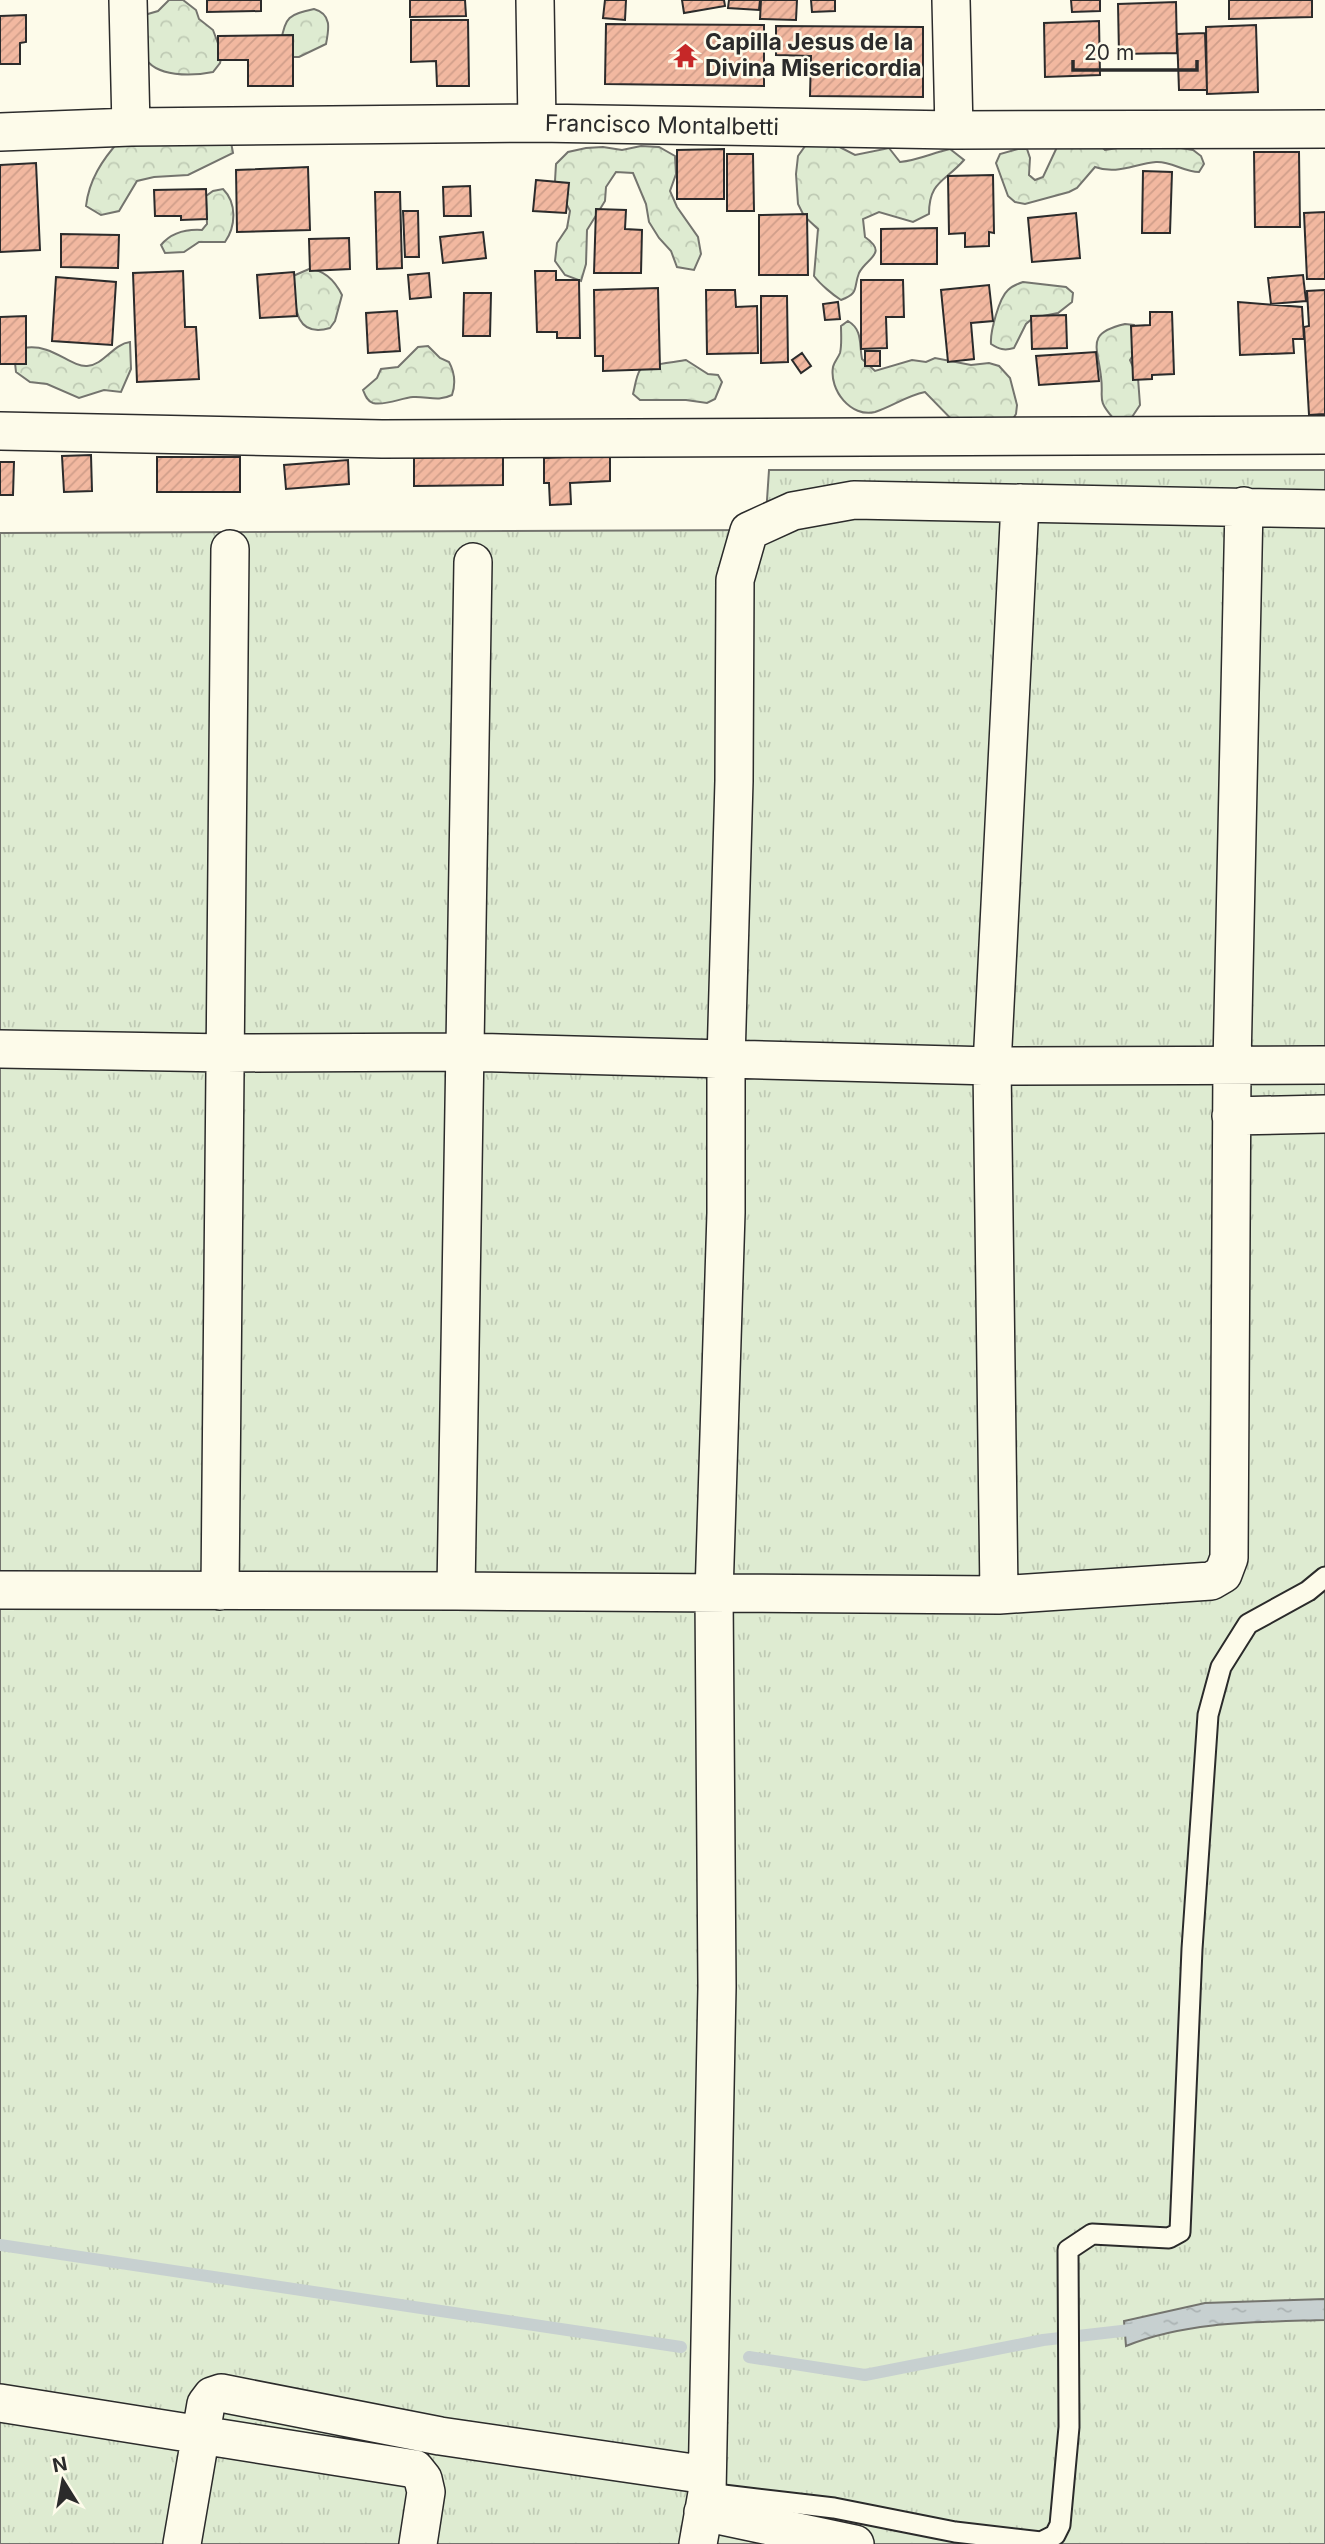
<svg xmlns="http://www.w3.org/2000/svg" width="1325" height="2544" font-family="Inter,sans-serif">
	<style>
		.grass { fill: url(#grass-tufts); stroke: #74746e; stroke-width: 2 }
		.forest { fill: url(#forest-crowns); stroke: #74746e; stroke-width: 2 }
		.water { fill: url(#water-ripples); stroke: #74746e; stroke-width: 2 }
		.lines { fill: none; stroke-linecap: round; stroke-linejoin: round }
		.stream { stroke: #c7d0d0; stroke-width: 12 }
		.building { fill: url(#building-hatch); stroke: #2b2b2b; stroke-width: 2 }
		.lane-casing { stroke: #2b2b2b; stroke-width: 23 }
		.street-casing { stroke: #2b2b2b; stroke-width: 40 }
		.lane { stroke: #fdfbea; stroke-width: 19 }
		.street { stroke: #fdfbea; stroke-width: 37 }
		.labels { text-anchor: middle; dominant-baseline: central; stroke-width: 5; stroke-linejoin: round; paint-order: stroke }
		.poi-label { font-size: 23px; font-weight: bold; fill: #2b2b2b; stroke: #fdfbea; text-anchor: start }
		.street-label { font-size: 23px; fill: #2b2b2b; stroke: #fdfbea }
	</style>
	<defs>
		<pattern id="grass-tufts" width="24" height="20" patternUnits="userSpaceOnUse" patternTransform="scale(1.75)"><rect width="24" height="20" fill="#deebd1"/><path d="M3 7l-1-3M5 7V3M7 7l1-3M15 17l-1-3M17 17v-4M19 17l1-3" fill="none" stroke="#bfcab4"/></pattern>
		<pattern id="forest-crowns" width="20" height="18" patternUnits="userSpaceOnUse" patternTransform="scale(1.75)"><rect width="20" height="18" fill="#deebd1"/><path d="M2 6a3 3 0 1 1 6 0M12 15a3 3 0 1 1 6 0" fill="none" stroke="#bfcab4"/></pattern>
		<pattern id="water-ripples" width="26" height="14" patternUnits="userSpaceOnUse" patternTransform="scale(1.75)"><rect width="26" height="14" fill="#c7d0d0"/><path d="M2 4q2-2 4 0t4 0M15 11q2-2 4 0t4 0" fill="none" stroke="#abb3b3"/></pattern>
		<pattern id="building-hatch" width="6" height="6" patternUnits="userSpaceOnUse" patternTransform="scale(1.75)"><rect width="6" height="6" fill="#f2b8a0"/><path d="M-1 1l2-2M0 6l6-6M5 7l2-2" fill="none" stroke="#d09e8a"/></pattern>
	</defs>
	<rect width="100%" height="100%" fill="#fdfbea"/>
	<path class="grass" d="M769,470H1325V2544H0V533L765,530Z"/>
	<path class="forest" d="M169,0H183L196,10L199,19L213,30L222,54L220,63L213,72C193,76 155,78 144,56C139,46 142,27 141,16L158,11Z
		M314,9C332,14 329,29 326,44L299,57H290L281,42C285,16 289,15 314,9Z
		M230,137L233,153L188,175L154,177L137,181L119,211L101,215L86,206C89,180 102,160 120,140Z
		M824,139L855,155L889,148L900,162C919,160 932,153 950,149L964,160C945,182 929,181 929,214L913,222L879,212L863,219L865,237C889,254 866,258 859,273C853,288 860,293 841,300C833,295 820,284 814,276L818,229L804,216L798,204L796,174L798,156L808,142Z
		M1093,139L1105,150L1151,143L1193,150L1201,156L1204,164L1199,172C1184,172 1171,161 1156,162C1134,164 1117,175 1095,167L1077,188L1069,192L1025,204L1015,202L1008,196L996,163L1000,154L1018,149H1027L1030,158L1029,175L1035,180L1043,177L1058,145Z
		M641,146L659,147L675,156L676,174L670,191L677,207L698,237L701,254L694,270L677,267L671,251L659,238L649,222L646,204L633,173L616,172L606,187L605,201L587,230L586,264L581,281L565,275L555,261L557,243L567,228L570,211L555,181L556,164L568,152L586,148L603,147L622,150Z
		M223,189C237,203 236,226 225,242H199L184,252L165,253L161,245C171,233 186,229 202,230L207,224L206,196L213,191Z
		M309,269C325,270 335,281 342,295L335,321L330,328C292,339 295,301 293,276Z
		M1023,282L1066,287L1073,293L1072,302L1058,313L1033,318L1026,324L1014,348C1004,351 999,349 991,344C990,332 999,298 1008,290C1012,286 1017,284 1023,282Z
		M848,321C863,330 859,344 862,359L875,371L912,360L926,362L935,358L971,365L989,363L999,366L1010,378L1017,405L1016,414L1011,422L960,428L925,392C906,396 893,406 875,412C851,418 829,390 833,367C834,362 838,358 840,353C842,345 841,334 841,326Z
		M1125,324L1134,325L1142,341L1130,360L1138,378L1140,405L1130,420L1113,418C1096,398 1104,400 1101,377C1098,347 1085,333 1125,324Z
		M130,342L131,369L121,392L104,390L79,398L47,384L30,382L16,372L15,363L24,348C52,343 70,367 87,366C104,365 113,344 130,342Z
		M428,346L440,358L449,362C455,373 456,383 452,395C438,402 427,396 413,397C401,398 385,406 373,403C367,401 365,395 363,390L377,378L381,369L398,367L418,347Z
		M686,360L708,374L718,375L722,382L715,399L707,403L686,400H640L633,394C635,387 636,376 640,370C643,365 677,362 686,360Z"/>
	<path class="water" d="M1325,2299V2320C1259,2322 1187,2321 1126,2346L1124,2321L1205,2303Z"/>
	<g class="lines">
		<path class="stream" d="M0,2245L681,2347
			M749,2357L865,2375L1043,2340L1139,2329"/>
	</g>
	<path class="building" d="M207,0H261V11L207,12Z
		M410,0H465L466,16L410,17Z
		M605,0H626L625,20L603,18Z
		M682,0H724L725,6L684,13Z
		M729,0H760L759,10L728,8Z
		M761,0H797L796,20L760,19Z
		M811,0H835V11L812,12Z
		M1071,0H1100V11L1072,12Z
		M1229,0H1312V17L1229,19Z
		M1176,2L1177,53L1119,54L1118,4Z
		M26,15V42L20,43V64H0V16Z
		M411,20H468L469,86H437L436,61L411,62Z
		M1099,21L1100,75L1045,77L1044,23Z
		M606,24L764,25V86L605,84Z
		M1256,25L1258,92L1207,94L1206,27Z
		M776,26L923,27V97L810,96L811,56L776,55Z
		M1205,33L1207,90H1179L1177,34Z
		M293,35V86H248V60H218V36Z
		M724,149V199H677V150Z
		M1254,152H1299L1300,227H1255Z
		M727,154H753L754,211H727Z
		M36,163L40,250L0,252V165Z
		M308,167L310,230L237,232L236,170Z
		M1143,171L1172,172L1170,233H1142Z
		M993,175L994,233L989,232V246L965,247V233L949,234L948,176Z
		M536,180L569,183L566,213L533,211Z
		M470,186L471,216H444L443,187Z
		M206,189L207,219L181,220V216H155L154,190Z
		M375,192H400L402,268L377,269Z
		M596,209L626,210L625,229L642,230L641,273H594Z
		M403,211H418L419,257H405Z
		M1325,212V279H1307L1304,213Z
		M1076,213L1080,258L1032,262L1028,218Z
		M807,214L808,275H759V215Z
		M937,228V264H881V229Z
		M483,232L486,258L443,263L440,237Z
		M61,234L119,235L118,268L61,267Z
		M349,238L350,269L310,271L309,239Z
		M183,271L185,327H196L199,379L137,382L133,273Z
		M535,271H556V280H579L580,338H557V332H537Z
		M294,272L297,316L260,318L257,275Z
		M429,273L431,297L410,299L408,275Z
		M1303,275L1306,301L1271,304L1268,278Z
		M56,277L116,282L112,345L52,341Z
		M861,280H903L904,317H886L887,348L861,349Z
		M989,285L993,321L971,323L974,359L948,362L941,290Z
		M658,288L660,369L603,371V356H595L594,290Z
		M706,290H735L736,307L757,306L758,353L707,354Z
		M1325,290V414L1309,415L1304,327L1309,326L1307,291Z
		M464,293H491L490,336H463Z
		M761,296H787L788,362L761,363Z
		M838,302L840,319L825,320L823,304Z
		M1238,302L1302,307L1304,339H1293L1294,353L1240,355Z
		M397,311L400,351L368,353L366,313Z
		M1150,312H1172L1174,374L1152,375V379L1133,380L1131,326L1150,325Z
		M1066,315L1067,348L1032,349L1031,316Z
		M26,316V364H0V317Z
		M865,351H880V366H865Z
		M1096,352L1099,381L1039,385L1036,356Z
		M802,353L811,366L801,373L792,360Z
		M91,455L92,491L64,492L62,456Z
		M610,455V481L570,483L571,504L550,505L549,483H544V458Z
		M503,456V485L414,486V458Z
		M157,457H240V492H157Z
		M348,460L349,484L286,489L284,465Z
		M0,462H14L13,495H0Z"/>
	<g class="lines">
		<defs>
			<path id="lane" d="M707,2493L834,2508L955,2532L1041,2542L1055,2535L1060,2525L1069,2427L1068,2250L1092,2234L1169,2238L1180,2232L1192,1949L1208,1715L1221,1667L1248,1624L1308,1591L1325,1577"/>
			<path id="street" d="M128,0L131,127
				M535,0L537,123
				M951,0L954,130
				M0,132L131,127L537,123L954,130L1325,129
				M0,431L382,439L1325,435
				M0,1049L226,1053L465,1052L992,1066L1325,1065
				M1231,1116L1325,1114
				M0,1590L456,1591L999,1595L1211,1581L1223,1574L1229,1558L1232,1065L1244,506
				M220,1591L230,549
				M456,1591L473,562
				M999,1595L992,1066L1020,503
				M0,2403L415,2469L423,2479L426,2492L418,2544
				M703,2512L855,2544
				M182,2544L206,2404L212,2396L221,2393L440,2436L707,2475
				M698,2544L707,2493L717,1987L714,1594L726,1213V1060L734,781L735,580L749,531L793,511L854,500L1325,509"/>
		</defs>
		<use href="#lane" class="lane-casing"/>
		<use href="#street" class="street-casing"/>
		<use href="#lane" class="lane"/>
		<use href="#street" class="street"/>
	</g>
	<defs>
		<symbol id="temple-bare" viewBox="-9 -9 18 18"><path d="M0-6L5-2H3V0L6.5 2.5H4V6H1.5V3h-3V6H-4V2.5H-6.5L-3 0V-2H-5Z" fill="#c62828" stroke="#fdfbea" stroke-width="2.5" paint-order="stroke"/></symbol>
	</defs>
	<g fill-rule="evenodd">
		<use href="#temple-bare" x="668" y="38" width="35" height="35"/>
	</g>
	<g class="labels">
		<g class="poi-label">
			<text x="705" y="42">Capilla Jesus de la<tspan x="705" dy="26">Divina Misericordia</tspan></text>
		</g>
		<g class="street-label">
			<text transform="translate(662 125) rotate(1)">Francisco Montalbetti</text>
		</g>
	</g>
	<g transform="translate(63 2481) rotate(349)" stroke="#fdfbea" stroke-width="5" paint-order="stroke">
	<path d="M0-5L12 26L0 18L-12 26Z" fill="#2b2b2b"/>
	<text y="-10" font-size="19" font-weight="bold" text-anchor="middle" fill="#2b2b2b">N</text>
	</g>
	<path d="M1073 60v10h124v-10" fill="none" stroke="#2b2b2b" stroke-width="3.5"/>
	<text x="1084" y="60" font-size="21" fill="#2b2b2b" stroke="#fdfbea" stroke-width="5" paint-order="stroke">20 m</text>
</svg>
